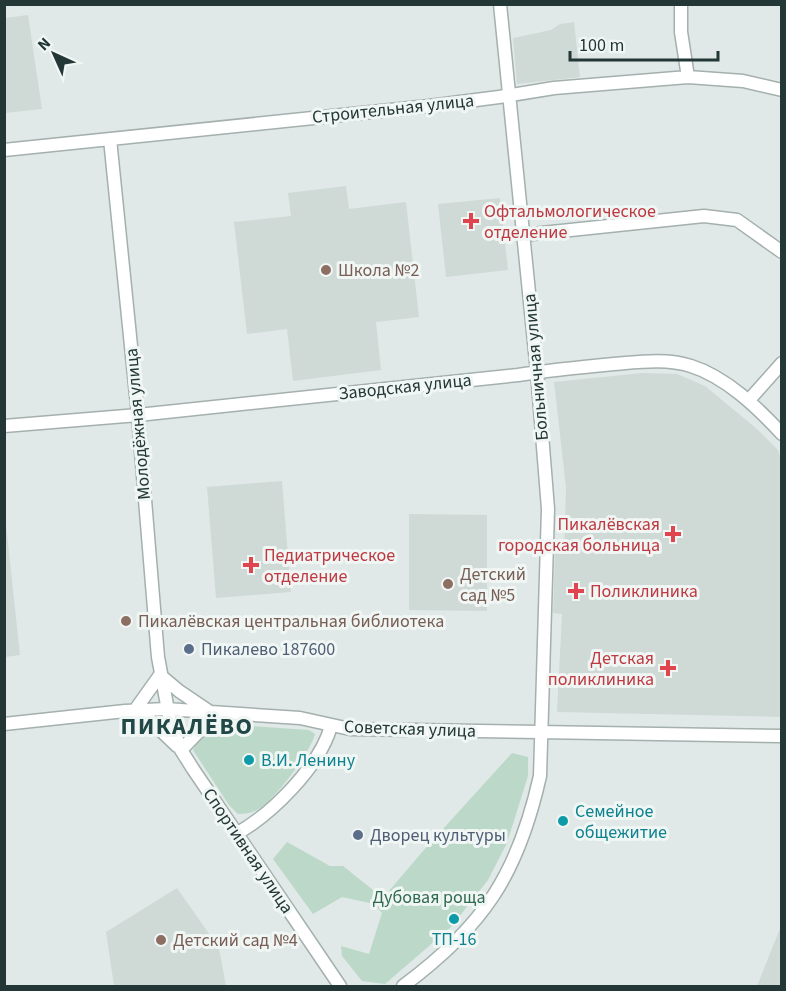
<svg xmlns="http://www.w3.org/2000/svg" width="786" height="991" font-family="'Source Sans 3',sans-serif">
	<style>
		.built { fill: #cfd9d6 }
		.green { fill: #bbd8c9 }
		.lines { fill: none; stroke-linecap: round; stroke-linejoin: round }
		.minor-casing { stroke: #a4b0ae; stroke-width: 15 }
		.minor { stroke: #fff; stroke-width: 12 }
		.health-dot { fill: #e0444e; stroke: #f0f6f4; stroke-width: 2 }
		.education-dot { fill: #8d6e63; stroke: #f0f6f4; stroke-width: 2 }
		.service-dot { fill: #5c6f8a; stroke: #f0f6f4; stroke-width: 2 }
		.culture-dot { fill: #0f9aa8; stroke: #f0f6f4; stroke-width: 2 }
		.labels { text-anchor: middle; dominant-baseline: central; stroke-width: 6; stroke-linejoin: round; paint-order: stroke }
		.street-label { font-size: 18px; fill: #233836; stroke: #f0f6f4 }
		.health-label { font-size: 18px; fill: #be3a42; stroke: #f0f6f4; text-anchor: start }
		.education-label { font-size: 18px; fill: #785e54; stroke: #f0f6f4; text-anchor: start }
		.service-label { font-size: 18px; fill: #4e5e75; stroke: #f0f6f4; text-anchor: start }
		.culture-label { font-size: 18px; fill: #0d838f; stroke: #f0f6f4; text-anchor: start }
		.park-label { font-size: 18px; fill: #316a52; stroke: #f0f6f4 }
		.district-label { font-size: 24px; font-weight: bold; letter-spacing: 1.5px; fill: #214846; stroke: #f0f6f4 }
	</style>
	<rect width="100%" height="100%" fill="#e0e9e7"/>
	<path class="built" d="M28,15L42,109L5,113V18Z
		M574,22L580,77L517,84L513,38L551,30L560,24Z
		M346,186L349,209L406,202L419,317L376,322L381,370L293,381L287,329L247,334L234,222L291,216L288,193Z
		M500,198L508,270L446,277L438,204Z
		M642,373L677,374L705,386L757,429L778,450L781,459V717L557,712L562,614L553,613L555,551H564L566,488L554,382Z
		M282,481L291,592L216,598L207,487Z
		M409,514L487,515V611L409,610Z
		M5,515L20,655L5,657H4Z
		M177,888L219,948L226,986H114L106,932Z
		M781,926V986H757Z"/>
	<path class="green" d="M220,724L309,730L315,734C311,752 273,802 257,810C251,813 245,814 238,814L229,805L193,750C198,740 209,727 220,724Z
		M512,753L528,757V776L507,843L488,880L451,927L385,984L362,981L342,956L341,946L369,954L382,913L374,904L342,897L313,914L273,859L287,842L330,866H343L383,898L423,851Z"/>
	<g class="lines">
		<defs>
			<path id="minor" d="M681,4V32L688,77
				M110,139L138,415L158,657L170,721L181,750L193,769L340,986
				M4,150L429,106L499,97L554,88L688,77L743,81L782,90
				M523,235L704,216L737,220L782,252
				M749,400L782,363
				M4,426L138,415L518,375C550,370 582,367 614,364C638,362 667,358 691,366C726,377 758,408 782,434
				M160,675L179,691L210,712
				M135,710L160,675
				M136,711L150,720L177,746
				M4,724L125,711L166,709L300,718L350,729L782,736
				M181,750L206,724L211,713
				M236,834C272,814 320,766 331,726
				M403,986C484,926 518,874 540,776L548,509L537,372L500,4"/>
		</defs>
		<use href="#minor" class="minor-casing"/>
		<use href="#minor" class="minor"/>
	</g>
	<g class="health-dot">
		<path d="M468 212h6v6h6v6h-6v6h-6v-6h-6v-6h6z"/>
		<path d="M670 525h6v6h6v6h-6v6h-6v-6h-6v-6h6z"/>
		<path d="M248 556h6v6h6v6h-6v6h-6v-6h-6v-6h6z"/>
		<path d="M573 582h6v6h6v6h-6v6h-6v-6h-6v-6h6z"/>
		<path d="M665 659h6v6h6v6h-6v6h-6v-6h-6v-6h6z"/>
	</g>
	<g class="education-dot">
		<circle cx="326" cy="270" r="6"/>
		<circle cx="448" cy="584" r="6"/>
		<circle cx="126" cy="621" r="6"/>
		<circle cx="161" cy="940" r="6"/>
	</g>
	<g class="service-dot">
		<circle cx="189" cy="649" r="6"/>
		<circle cx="358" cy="835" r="6"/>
	</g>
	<g class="culture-dot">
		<circle cx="249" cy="760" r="6"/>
		<circle cx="563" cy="821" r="6"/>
		<circle cx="454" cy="919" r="6"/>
	</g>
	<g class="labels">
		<g class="street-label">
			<text transform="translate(393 109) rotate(-6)">Строительная улица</text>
			<text transform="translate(536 367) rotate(-95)">Больничная улица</text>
			<text transform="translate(405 387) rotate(-6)">Заводская улица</text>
			<text transform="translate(138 424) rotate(-95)">Молодёжная улица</text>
			<text transform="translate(410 729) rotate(2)">Советская улица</text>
			<text transform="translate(248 851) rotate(56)">Спортивная улица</text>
		</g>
		<g class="health-label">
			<text x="484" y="211">Офтальмологическое<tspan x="484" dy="21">отделение</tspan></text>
			<text x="660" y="524" text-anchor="end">Пикалёвская<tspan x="660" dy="21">городская больница</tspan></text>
			<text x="264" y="555">Педиатрическое<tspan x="264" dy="21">отделение</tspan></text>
			<text x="590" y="591">Поликлиника</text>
			<text x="654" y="658" text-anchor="end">Детская<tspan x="654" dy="21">поликлиника</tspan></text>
		</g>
		<g class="education-label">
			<text x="338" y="270">Школа №2</text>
			<text x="460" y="574">Детский<tspan x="460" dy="21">сад №5</tspan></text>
			<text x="138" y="621">Пикалёвская центральная библиотека</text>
			<text x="173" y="940">Детский сад №4</text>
		</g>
		<g class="service-label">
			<text x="201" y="649">Пикалево 187600</text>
			<text x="370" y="835">Дворец культуры</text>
		</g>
		<g class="culture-label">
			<text x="261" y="760">В.И. Ленину</text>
			<text x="575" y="811">Семейное<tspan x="575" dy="21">общежитие</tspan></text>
			<text x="454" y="939" text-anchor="middle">ТП-16</text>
		</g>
		<g class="park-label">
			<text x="429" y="897">Дубовая роща</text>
		</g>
		<g class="district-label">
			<text x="187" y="726">ПИКАЛЁВО</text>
		</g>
	</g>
	<rect width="786" height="991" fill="none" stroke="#233836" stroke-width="12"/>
	<g transform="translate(54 54) rotate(315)" stroke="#f0f6f4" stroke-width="4.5" paint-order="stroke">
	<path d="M0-4.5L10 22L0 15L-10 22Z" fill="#233836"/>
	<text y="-9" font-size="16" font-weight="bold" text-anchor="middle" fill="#233836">N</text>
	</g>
	<path d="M570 51v9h148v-9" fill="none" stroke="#233836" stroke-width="3"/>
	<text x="579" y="51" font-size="18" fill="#233836" stroke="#f0f6f4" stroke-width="4.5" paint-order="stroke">100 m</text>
</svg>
